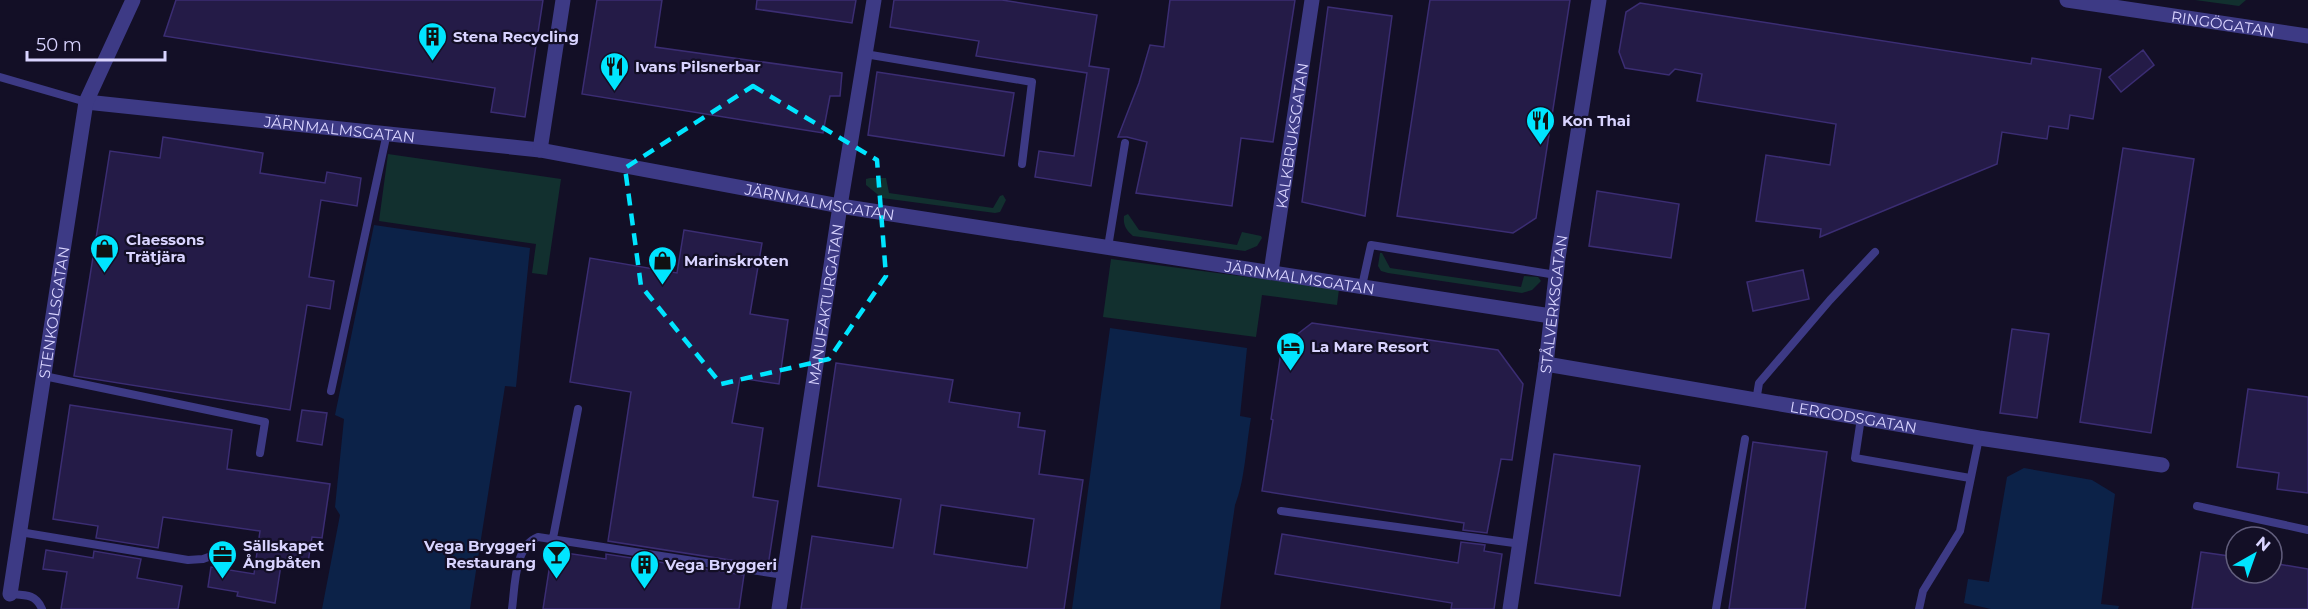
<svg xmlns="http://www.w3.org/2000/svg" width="2308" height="609" font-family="Montserrat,sans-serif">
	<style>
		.green { fill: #12302f }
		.water { fill: #0c2248 }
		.building { fill: #241b47; stroke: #3b2d73; stroke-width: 1.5; fill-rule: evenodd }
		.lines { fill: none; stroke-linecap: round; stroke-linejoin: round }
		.service { stroke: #3d3a85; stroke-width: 8 }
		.minor { stroke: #3d3a85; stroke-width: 15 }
		.tertiary { stroke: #3d3a85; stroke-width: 15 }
		.marked { fill: none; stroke: #00e5ff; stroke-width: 4.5; stroke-dasharray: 12 8; stroke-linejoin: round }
		.labels { text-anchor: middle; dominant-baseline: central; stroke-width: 4.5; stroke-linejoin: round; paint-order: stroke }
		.street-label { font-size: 15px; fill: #d9d4ff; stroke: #130f26 }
		.poi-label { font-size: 15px; font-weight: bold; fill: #d9d4ff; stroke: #130f26; text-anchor: start }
	</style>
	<rect width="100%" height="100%" fill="#130f26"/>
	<path class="green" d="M2195,0H2246L2239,6Z
		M388,154L561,179L547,275L532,273L536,244L379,221Z
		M870,178H886L889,193L993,208L1000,196L1003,195L1006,200L1000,212L995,213L882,198L866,185V179Z
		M1128,214L1139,230L1237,245L1242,232L1261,236L1262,238L1257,246L1245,251L1133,236C1126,230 1123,225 1124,216Z
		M1380,253H1382L1390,268L1521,287L1524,276L1538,277L1541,281L1532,290L1522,293L1388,273L1381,271L1378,266Z
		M1111,259L1339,289L1337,305L1262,295L1256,337L1103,317Z"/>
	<path class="water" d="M374,225L530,248L516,387L505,386L470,609H322L340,515L335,507L344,419L335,415Z
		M1110,328L1247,348L1240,416L1251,418C1246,445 1245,481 1235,505L1220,609H1072Z
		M2024,468L2092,480L2115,494L2101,604L2119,606L2118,609H1991L1964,603L1968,579L1989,582L2007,477Z"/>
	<path class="building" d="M176,0H543L525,117L491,112L495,88L164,36Z
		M597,0H662L655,47L842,73L840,96H830L823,133L582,94Z
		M757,0H856L852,23L756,9Z
		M894,0H1002L1097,15L1089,66L1109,69L1091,186L1035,177L1039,151L1074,156L1087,73L976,56L979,41L890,27Z
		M1170,0H1295L1273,142L1241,138L1232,206L1136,193L1147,142L1127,137H1118L1139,83L1150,45L1164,47Z
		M1430,0H1570L1536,218L1513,233L1397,216Z
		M1640,3L2031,64L2032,58L2101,69L2093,119L2070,115L2068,129L2049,126L2047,139L2002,132L1997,164L1820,237L1821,229L1756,221L1766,155L1830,165L1836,124L1697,101L1702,74L1675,69L1669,75L1625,68L1619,52L1626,12Z
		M1328,7L1392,16L1365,216L1302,202Z
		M2143,50L2154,65L2121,92L2109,77Z
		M877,72L1014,93L1004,156L868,135Z
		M163,137L263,153L260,173L325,183L327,172L361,178L357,206L321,200L309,277L334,281L330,309L307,305L290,410L74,376L110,151L160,158Z
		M2123,148L2194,159L2151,433L2080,422Z
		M1597,191L1679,204L1671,258L1589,246Z
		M684,230L762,243L750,314L788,320L779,384L740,378L732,423L763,428L753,497L778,501L768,566L608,541L631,392L570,382L590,258L677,273Z
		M1803,270L1809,299L1753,311L1747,282Z
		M1312,323L1498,350L1523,384L1512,460L1501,459L1487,533L1463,530L1464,523L1262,491L1273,420L1271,419L1282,346Z
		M2012,329L2049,334L2037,418L2000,413Z
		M836,363L953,380L949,402L1020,413L1018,427L1045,431L1039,474L1083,480L1064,609H801L812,536L893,548L901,499L818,486ZM941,505L1034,519L1027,568L934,554Z
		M2248,389L2308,397V493L2277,489L2279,473L2237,467Z
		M70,405L232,430L227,469L330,484L322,538L312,537L307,569L281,565L275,603L237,596L238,592L208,587L211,567L254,574L260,531L163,517L158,548L96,538L98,526L53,519Z
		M302,410L327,413L322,445L297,441Z
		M1753,442L1827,452L1805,609H1729Z
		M1554,454L1640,466L1620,596L1535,583Z
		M1282,534L1458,563L1461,542L1485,545L1484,551L1502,554L1494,609H1451L1452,603L1275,574Z
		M46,550L93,558L94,551L141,559L137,578L182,586L178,609H61L67,572L43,569Z
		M552,551L606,559V554L744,575L739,609H543Z
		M2201,552L2236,557V573H2272V563L2308,569V609H2192Z"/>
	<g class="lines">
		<path class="service" d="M865,54L1032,82L1022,164
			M0,77L86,102
			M1108,247L1125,143
			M1362,286L1371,245L1556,275
			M44,376L265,422L260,453
			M331,391L387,133
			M1756,401L1759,383L1830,300L1875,252
			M1861,418L1855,458L1970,478
			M2197,506L2308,530
			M1281,511L1521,544
			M20,532L188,560L203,559L228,550
			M553,538L578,409
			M10,594C25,595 36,594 42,609
			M512,609C515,587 514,546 538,537L784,575
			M1716,609L1745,439
			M1919,609L1923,591L1960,531L1979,438"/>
		<g class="minor">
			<path id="s1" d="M86,102L540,150L840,206L1551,316"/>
			<path d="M540,150L563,0"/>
			<path id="s2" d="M1271,272L1312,0"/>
			<path id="s3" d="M1546,364L1979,438L2162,465"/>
			<path id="s4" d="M10,594L86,102L133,0"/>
			<path id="s5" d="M779,609L840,206L874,0"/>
			<path id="s6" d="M1510,609L1546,364L1558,258L1599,0"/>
		</g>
		<path class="tertiary" id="s7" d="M2067,0L2308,36"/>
	</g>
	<path class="marked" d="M753,86L877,160L886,276L829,359L721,384L641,286L625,168Z"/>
	<defs>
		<symbol id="building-pin" viewBox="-11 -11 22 30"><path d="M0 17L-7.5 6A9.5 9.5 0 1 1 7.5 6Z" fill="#00e5ff" stroke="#130f26"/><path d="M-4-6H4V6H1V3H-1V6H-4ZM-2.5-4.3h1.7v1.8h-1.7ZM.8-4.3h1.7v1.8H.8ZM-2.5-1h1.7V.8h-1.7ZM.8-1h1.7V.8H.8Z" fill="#111"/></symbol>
		<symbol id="restaurant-pin" viewBox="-11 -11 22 30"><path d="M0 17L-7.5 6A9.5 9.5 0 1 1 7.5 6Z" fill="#00e5ff" stroke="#130f26"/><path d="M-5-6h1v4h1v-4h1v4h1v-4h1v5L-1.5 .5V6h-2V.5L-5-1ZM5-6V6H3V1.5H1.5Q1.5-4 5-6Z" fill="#111"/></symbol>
		<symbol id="shop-pin" viewBox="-11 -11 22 30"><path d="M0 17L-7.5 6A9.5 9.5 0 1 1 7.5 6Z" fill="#00e5ff" stroke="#130f26"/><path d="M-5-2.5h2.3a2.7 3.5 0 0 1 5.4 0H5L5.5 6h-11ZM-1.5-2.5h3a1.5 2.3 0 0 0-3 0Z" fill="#111"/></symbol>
		<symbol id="hotel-pin" viewBox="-11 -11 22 30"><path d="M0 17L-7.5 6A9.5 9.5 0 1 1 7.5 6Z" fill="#00e5ff" stroke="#130f26"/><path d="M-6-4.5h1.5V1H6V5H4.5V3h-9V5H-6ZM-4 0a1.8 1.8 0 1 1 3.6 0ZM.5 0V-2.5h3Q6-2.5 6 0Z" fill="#111"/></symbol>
		<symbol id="office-pin" viewBox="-11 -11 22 30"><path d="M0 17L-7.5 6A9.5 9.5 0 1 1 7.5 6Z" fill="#00e5ff" stroke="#130f26"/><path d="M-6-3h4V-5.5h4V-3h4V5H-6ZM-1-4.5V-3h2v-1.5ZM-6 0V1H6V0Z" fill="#111"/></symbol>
		<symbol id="bar-pin" viewBox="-11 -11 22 30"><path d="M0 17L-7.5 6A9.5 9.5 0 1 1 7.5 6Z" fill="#00e5ff" stroke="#130f26"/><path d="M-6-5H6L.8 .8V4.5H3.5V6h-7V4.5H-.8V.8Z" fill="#111"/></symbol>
	</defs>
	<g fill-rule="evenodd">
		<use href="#building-pin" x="416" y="20" width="33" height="45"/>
		<use href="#restaurant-pin" x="598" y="50" width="33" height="45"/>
		<use href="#restaurant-pin" x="1524" y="104" width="33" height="45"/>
		<use href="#shop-pin" x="88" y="232" width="33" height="45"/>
		<use href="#shop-pin" x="646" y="244" width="33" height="45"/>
		<use href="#hotel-pin" x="1274" y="330" width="33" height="45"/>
		<use href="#office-pin" x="206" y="538" width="33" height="45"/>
		<use href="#bar-pin" x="540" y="538" width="33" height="45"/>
		<use href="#building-pin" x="628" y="548" width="33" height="45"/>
	</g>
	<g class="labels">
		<g class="street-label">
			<text stroke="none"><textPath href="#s7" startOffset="158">RINGÖGATAN</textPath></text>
			<text stroke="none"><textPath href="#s1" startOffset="255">JÄRNMALMSGATAN</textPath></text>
			<text stroke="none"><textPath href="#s2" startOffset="138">KALKBRUKSGATAN</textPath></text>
			<text stroke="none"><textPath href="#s1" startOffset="741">JÄRNMALMSGATAN</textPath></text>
			<text stroke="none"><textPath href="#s1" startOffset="1227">JÄRNMALMSGATAN</textPath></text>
			<text stroke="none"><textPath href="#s5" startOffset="308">MANUFAKTURGATAN</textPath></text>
			<text stroke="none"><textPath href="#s6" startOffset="308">STÅLVERKSGATAN</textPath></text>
			<text stroke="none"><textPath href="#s4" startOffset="285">STENKOLSGATAN</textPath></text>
			<text stroke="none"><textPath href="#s3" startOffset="312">LERGODSGATAN</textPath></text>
		</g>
		<g class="poi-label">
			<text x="453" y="36">Stena Recycling</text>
			<text x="635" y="66">Ivans Pilsnerbar</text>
			<text x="1562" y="120">Kon Thai</text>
			<text x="126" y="239">Claessons<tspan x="126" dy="17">Trätjära</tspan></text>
			<text x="684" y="260">Marinskroten</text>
			<text x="1311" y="346">La Mare Resort</text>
			<text x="243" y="545">Sällskapet<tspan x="243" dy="17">Ångbåten</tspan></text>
			<text x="536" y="545" text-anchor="end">Vega Bryggeri<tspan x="536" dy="17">Restaurang</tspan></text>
			<text x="665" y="564">Vega Bryggeri</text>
		</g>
	</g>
	<g transform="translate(2254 555) rotate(40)"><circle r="28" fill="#130f26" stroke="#625e7d" stroke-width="1.5"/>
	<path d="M0-4.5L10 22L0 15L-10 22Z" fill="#00e5ff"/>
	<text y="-9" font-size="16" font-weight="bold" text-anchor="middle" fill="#d9d4ff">N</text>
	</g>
	<path d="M27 51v9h138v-9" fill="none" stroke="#d9d4ff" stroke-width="3"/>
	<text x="36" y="51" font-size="18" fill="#d9d4ff" stroke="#130f26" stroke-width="4.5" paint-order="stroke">50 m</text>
</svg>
